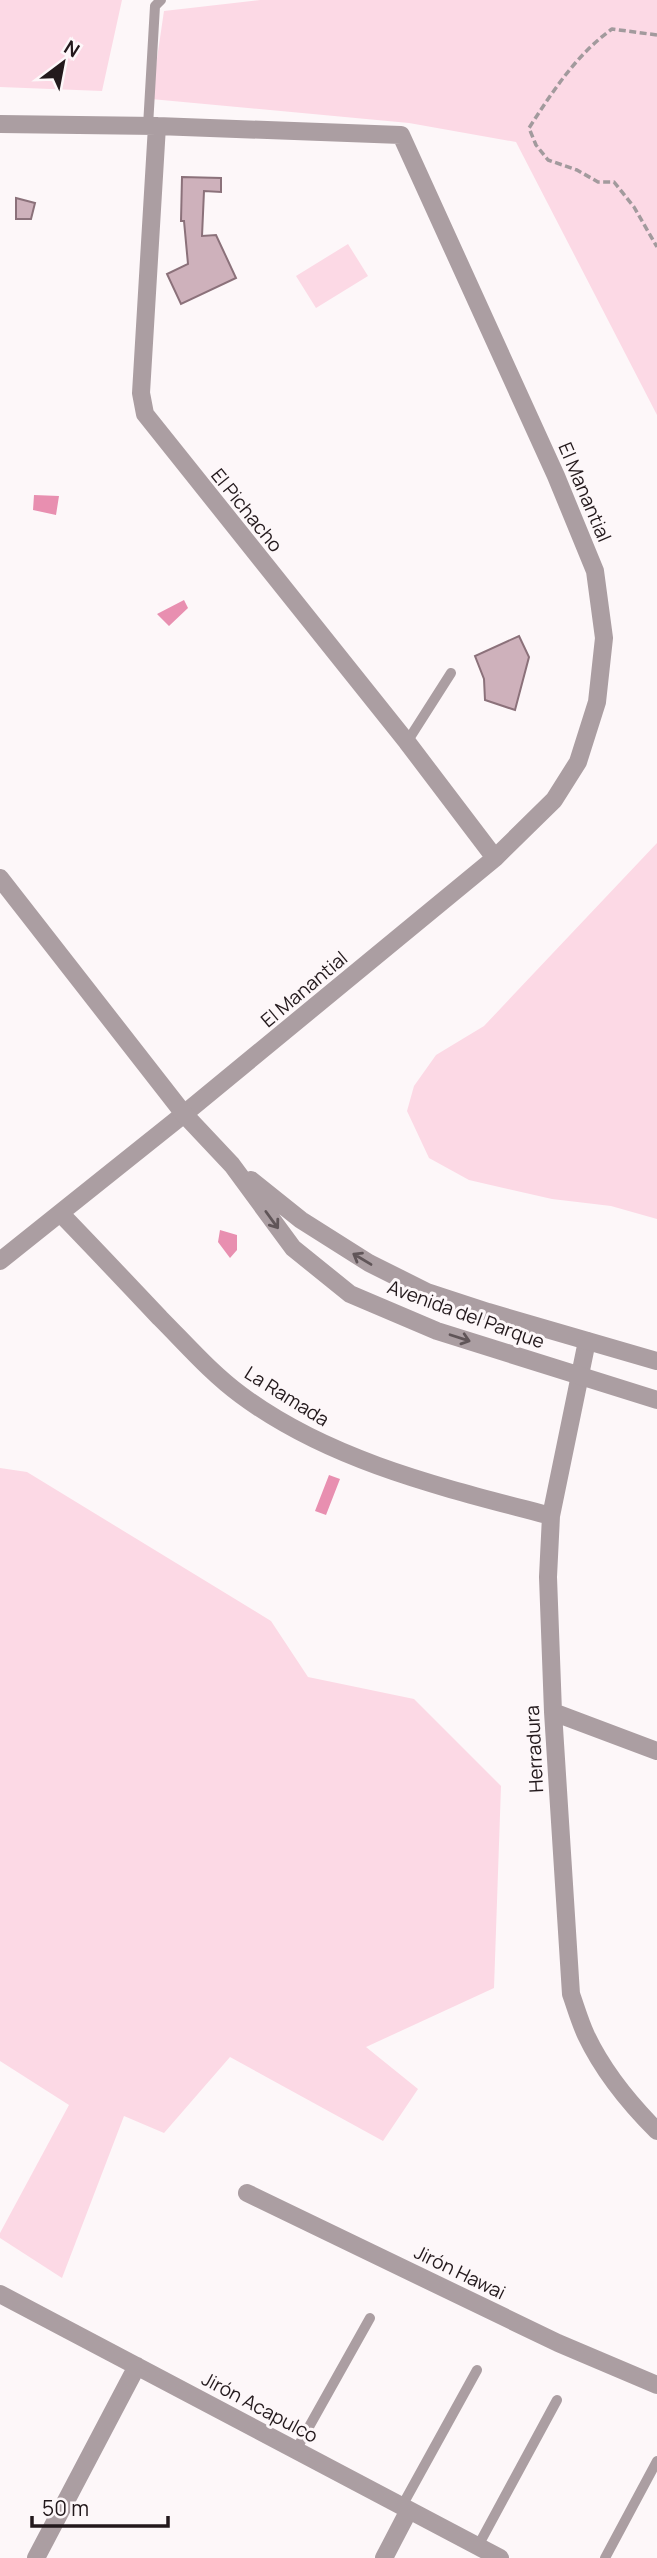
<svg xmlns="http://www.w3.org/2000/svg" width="657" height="2558" font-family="Manrope,sans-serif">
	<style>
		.green { fill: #fcd9e5 }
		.water { fill: #e88fb0 }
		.building { fill: #ceb1bb; stroke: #8b717a; stroke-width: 2 }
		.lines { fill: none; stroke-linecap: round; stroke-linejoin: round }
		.path { stroke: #a29a9d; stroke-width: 3.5; stroke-dasharray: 7 3.5; stroke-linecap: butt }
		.service { stroke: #ab9ea2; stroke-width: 10 }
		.minor { stroke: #ab9ea2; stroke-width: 18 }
		.tertiary { stroke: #ab9ea2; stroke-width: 18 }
		.oneway { stroke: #605558 }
		.labels { text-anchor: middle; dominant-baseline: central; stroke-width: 6; stroke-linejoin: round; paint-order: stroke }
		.street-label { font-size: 19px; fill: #23191c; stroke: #fdf7f9 }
	</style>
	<rect width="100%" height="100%" fill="#fdf7f9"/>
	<path class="green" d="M0,0H122L102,91L0,87Z
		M260,0H657V415L516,142L409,123L151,99L164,11Z
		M348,244L368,276L316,308L296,276Z
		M657,843V1219L611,1206L552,1199L469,1180L429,1158L407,1111L414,1086L436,1055L484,1026Z
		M0,1468L27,1472L271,1621L308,1677L414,1699L501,1786L494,1988L366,2047L418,2089L383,2141L230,2057L164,2133L124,2116L62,2278L0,2238V2233L69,2105L0,2061Z"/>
	<path class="water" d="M34,495L59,496L56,515L33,510Z
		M184,600L188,608L169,626L157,614Z
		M220,1230L237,1235V1250L230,1258L218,1242Z
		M329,1475L340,1479L326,1515L315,1511Z"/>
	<path class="building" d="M182,177L221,178V192L204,191L202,236L216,235L236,278L181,304L167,274L188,264L184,221H181Z
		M16,198L35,203L31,219H16Z
		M519,636L529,657L515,710L485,700L484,679L475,656Z"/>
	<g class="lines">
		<path class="path" d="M657,35L612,29C576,55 553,91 529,128L536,145L548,160L577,170L598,182H614L634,207L657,247"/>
		<path class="service" d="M148,126L155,6L161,0
			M407,742L451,673
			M296,2450L370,2318
			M402,2506L477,2370
			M478,2546L557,2400
			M605,2558L657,2461"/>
		<path class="minor" d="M0,124L157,126L401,135L556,476L595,571L604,638L597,702L578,762L554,800L495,858L184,1114L0,1261
			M157,126L141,393L145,414L407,742L495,858
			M61,1214C94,1248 127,1283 160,1318C186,1344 211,1373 241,1395C331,1462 445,1488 551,1516
			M587,1341L551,1516L548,1577L553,1712L571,1994C576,2008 580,2022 586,2035C603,2071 629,2103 657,2131
			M553,1712L657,1751
			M247,2193L558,2343L657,2385
			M0,2294L500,2558
			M36,2558L137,2366
			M384,2558L409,2510"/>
		<path class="tertiary" d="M0,878L184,1114L232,1165L293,1248L350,1294L437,1331L657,1400
			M251,1180L301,1220L369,1263L427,1292L488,1312L657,1361"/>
	</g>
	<defs><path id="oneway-shaft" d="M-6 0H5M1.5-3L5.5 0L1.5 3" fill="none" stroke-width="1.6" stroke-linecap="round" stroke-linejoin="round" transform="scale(1.75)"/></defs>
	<g class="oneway">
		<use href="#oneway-shaft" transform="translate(272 1220) rotate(54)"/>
		<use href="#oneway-shaft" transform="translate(362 1259) rotate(-149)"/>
		<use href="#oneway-shaft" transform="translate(460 1338) rotate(18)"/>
	</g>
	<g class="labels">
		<g class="street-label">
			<text transform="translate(585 492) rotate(67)">El Manantial</text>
			<text transform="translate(247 510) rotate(51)">El Pichacho</text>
			<text transform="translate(304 989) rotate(-40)">El Manantial</text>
			<text transform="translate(466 1314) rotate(20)">Avenida del Parque</text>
			<text transform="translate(287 1396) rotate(32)">La Ramada</text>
			<text transform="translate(534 1749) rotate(-93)">Herradura</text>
			<text transform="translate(460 2272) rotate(26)">Jirón Hawai</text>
			<text transform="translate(260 2407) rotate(28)">Jirón Acapulco</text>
		</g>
	</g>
	<g transform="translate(63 63) rotate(32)" stroke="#fdf7f9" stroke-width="5" paint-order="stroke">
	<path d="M0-5L12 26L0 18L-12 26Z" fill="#23191c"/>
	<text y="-10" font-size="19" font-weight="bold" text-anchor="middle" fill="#23191c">N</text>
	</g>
	<path d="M32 2516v10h136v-10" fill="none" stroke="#23191c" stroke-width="3.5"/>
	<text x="42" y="2516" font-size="21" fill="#23191c" stroke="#fdf7f9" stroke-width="5" paint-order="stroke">50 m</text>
</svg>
